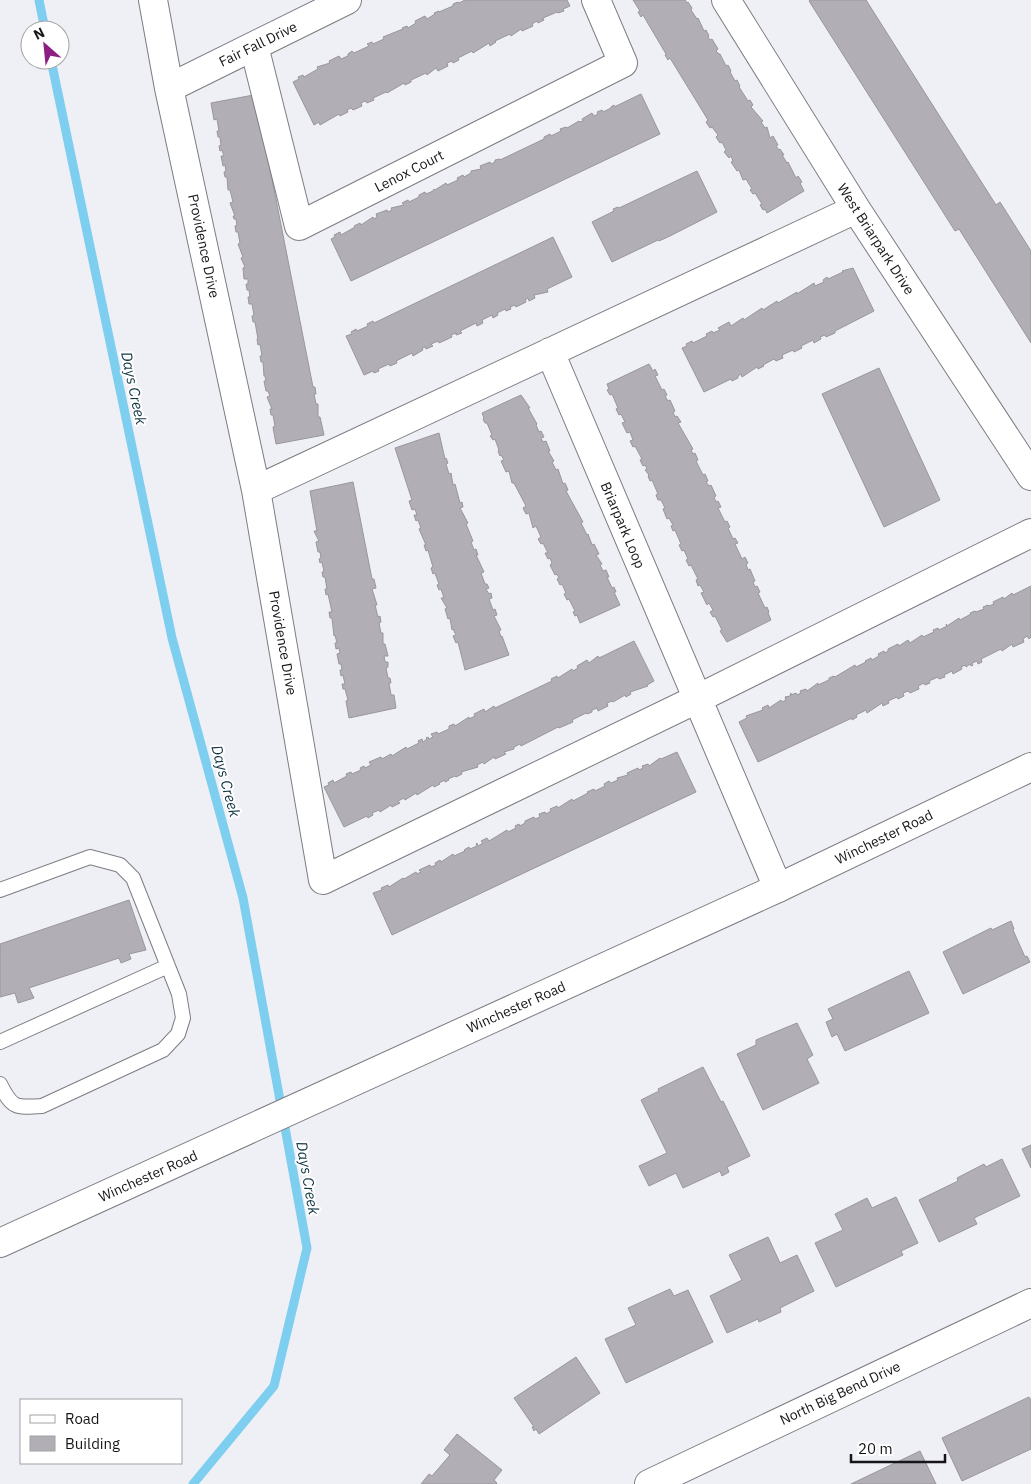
<svg xmlns="http://www.w3.org/2000/svg" width="1031" height="1484" font-family="'IBM Plex Sans',sans-serif">
	<style>
		.lines { fill: none; stroke-linecap: round; stroke-linejoin: round }
		.stream { stroke: #7ecfef; stroke-width: 9 }
		.building { fill: #b1aeb5; stroke: #99969d }
		.lane-casing { stroke: #7c7c82; stroke-width: 16 }
		.street-casing { stroke: #7c7c82; stroke-width: 30 }
		.primary-casing { stroke: #7c7c82; stroke-width: 30 }
		.lane { stroke: #fff; stroke-width: 14 }
		.street { stroke: #fff; stroke-width: 28 }
		.primary { stroke: #fff; stroke-width: 28 }
		.labels { text-anchor: middle; dominant-baseline: central; stroke-width: 4; stroke-linejoin: round; paint-order: stroke }
		.street-label { font-size: 14px; fill: #161618; stroke: #fff }
		.water-label { font-size: 15px; font-style: italic; fill: #103644; stroke: #fff }
	</style>
	<rect width="100%" height="100%" fill="#efeff6"/>
	<g class="lines">
		<path class="stream" d="M39,0L45,30
			M51,60L172,638L243,898L307,1248L274,1386L193,1484"/>
	</g>
	<path class="building" d="M465,0H567L570,6L563,9L564,11L558,13L557,12L543,18L544,20L538,23L537,21L532,24L533,26L522,31L521,29L511,36L510,34L495,41L496,42L490,46L489,43L473,53L472,51L458,58L459,60L453,63L452,61L447,63L448,66L438,71L436,68L427,75L426,73L411,80V82L405,85L404,83L387,93L386,92L373,98L374,100L367,103L365,101L361,103L362,106L353,110L351,108L347,110L348,112L340,116L339,114L320,125L319,122L314,125L293,82L299,79L298,77L303,75L304,77L318,69L317,67L330,63L329,61L339,56L341,59L348,56V54L352,51L354,53L369,46L367,44L372,42L373,44L384,39L383,37L403,29L402,28L407,26L408,28L416,23L415,21L425,16L427,19L435,14L434,13L439,11V12L453,6V4L458,2L459,3Z
		M633,0H685L687,3L688,2L692,8L691,10L697,19L698,18L704,31L706,30L709,36L708,37L710,40L712,39L718,49L716,51L719,54H720L726,66L728,65L731,71L730,72L735,81L737,80L740,86L739,87L748,101L750,100L753,105L751,107L763,121L761,122L765,128L767,127L770,138L773,136L778,145L776,146L779,150L780,149L784,155H782L787,163L788,162L796,178L798,176L802,182L800,183L804,191L767,213L765,209L763,210L760,205L762,204L755,193L753,194L750,190L752,189L746,179L743,180L739,170L737,171L731,162L733,161L731,156L729,158L724,152L726,150L722,142L720,143L716,137L718,135L712,127L710,128L706,122L708,120L670,58L668,60L665,55L666,54L643,15L641,17L638,12L640,11Z
		M810,0H866L996,205L1000,202L1031,251V343L959,229L955,231L809,1Z
		M259,94L273,169H270L313,387H315L316,394H314L316,404H318V417H320L324,435L276,444L273,427L275,426L273,415H271L270,409H272L267,397L270,396L268,391H266L264,381H266L265,376H264L263,362H261L260,356H262L260,344L258,345L257,339H258L255,322H253L252,316L254,315L252,304H249L248,297H250L249,290H247L246,284H248V279H244L243,268L245,267L241,258L243,257L238,244L240,243L238,232H236L235,226L237,225L236,219H234L233,216H235L230,203L233,202L230,190H228L227,177H225L224,172L226,171L225,165L223,166L221,156H224L222,150L220,151L219,146L221,145L220,137H218L217,131H219L217,119L214,120L211,103Z
		M641,94L660,134L351,281L331,239L335,237L334,235L340,232L341,235L355,227L354,226L360,223L361,225L373,217L374,219L377,217L376,214L387,210L388,212L392,210L391,208L404,205L402,203L408,200L409,202L419,197V195L425,192L426,194L433,191L434,189L435,190L446,183L447,185L458,180L457,178L463,175L464,177L471,173V171L481,169L480,166L490,162L491,164L495,162V160L500,159V160L544,139V137L550,134L551,136L561,131L560,129L566,127L567,128L579,121L580,122L583,121L582,119L592,113L594,116L598,114L597,112L602,110L603,112L611,108V107L614,105V107Z
		M697,171L717,212L670,236L659,241L658,240L612,262L592,222L614,211L613,209L618,207L619,208Z
		M553,237L572,277L547,289L548,292L534,295L535,298L529,301L528,298L525,300L526,302L516,307L515,305L510,307L511,309L506,311L505,309L497,313L498,315L493,318L492,315L482,320L483,323L477,326L476,323L460,331L462,333L456,335V333L451,335L452,337L439,343L438,341L431,344L433,346L426,349L425,347L422,348L423,350L413,356L412,353L396,361L397,363L390,366L389,364L378,369L379,371L374,373L373,371L364,375L346,336L352,334L351,332L356,329L357,331L368,326L367,324L373,321L374,323Z
		M853,268L874,311L835,331V333L826,337L825,335L820,337L821,339L814,343L813,340L801,346L802,348L794,352L793,350L782,355L783,358L776,361L774,359L763,365L764,366L758,369L757,367L742,377L741,374L738,376V378L732,381L731,379L704,392L682,348L687,346L686,344L692,341L693,343L707,336L706,334L712,331L713,333L720,330L718,328L729,322L731,326L743,318L744,320L762,308L763,310L777,301L778,303L797,292V294L814,283L815,286L824,282L823,280L827,277L828,279L843,272L842,271Z
		M649,364L653,371L655,369L658,375L655,376L662,390L664,389L667,395L665,396L668,401L670,400L675,411L673,412L675,417L677,416L681,422L678,423L693,449L691,450L693,454L695,453L698,460L696,461L703,475L705,474L708,481L706,482L709,486L711,485L716,496L714,497L716,502L718,501L721,507L718,508L725,522L727,521L730,527L728,528L733,539L735,538L738,543L735,544L742,559L745,557L748,563L746,564L748,570L750,569L755,581L753,582L755,587L757,586L760,592L758,593L765,608L767,607L769,612L768,613L771,620L727,642L720,631L722,630L715,616L713,617L710,612L713,610L709,603L707,605L701,593L704,592L700,585L698,586L696,580L698,579L691,565L689,566L686,560L688,559L684,550L682,551L679,545L681,544L675,530L673,531L671,526L673,525L669,518L667,519L663,509L665,508L661,500H658L656,495L658,494L652,480L650,481L648,476L649,475L645,470L647,469L645,465L643,466L640,460L642,459L635,446L633,447L630,441L633,440L630,432L627,433L622,423L625,422L621,414L619,415L616,409L618,408L612,394L610,395L607,390L609,389L607,384Z
		M879,368L940,500L884,527L822,394Z
		M521,395L530,408H528L537,424L536,425L539,432L541,431L544,437L541,438L543,442L546,441L550,451H548L554,461L552,462L556,470L558,469L563,484L565,483L568,490L566,491L583,522L581,523L587,535L588,534L592,545L594,544L599,554L596,555L602,564L600,565L603,571L606,570L609,577H607L612,588L614,587L616,592H614L620,605L580,623L577,615L575,616L573,612L575,611L569,599L567,600L564,594L566,593L562,584L560,585L557,579L559,578L557,574L555,575L550,565L552,563L550,558L548,559L545,553H548L543,543L541,544L538,539L541,537L536,526L533,528L529,513L526,514L523,508L526,506L514,483H512L509,471L506,472L501,461L504,460L501,455L500,456L498,451L499,450L495,439L493,440L490,436L492,435L487,423H485L483,419L484,418L482,413Z
		M439,433L445,459L446,458L448,463L446,464L449,474L451,473L453,485L455,484L460,503L462,502L463,507L460,508L468,523L466,524L473,541L471,542L474,550L476,549L478,555H476L484,572L481,573L485,584H487L489,588L486,589L489,594L491,593L492,598L489,599L493,610L495,609L497,615L494,616L501,630L499,631L501,637L502,636L509,655L465,670L458,642L456,643L453,636L456,635L453,629L452,630L450,618L448,619L445,609L447,608L441,598H444L441,589L439,590L437,585L439,584L435,573L433,574L431,568L433,567L428,550L426,551L424,545H426L419,529L421,528L418,520L416,521L414,515H417L415,509L412,510L409,501L412,500L395,448Z
		M353,482L372,579H374L376,588L372,589L377,605H375L378,617L380,616L381,622L379,623L381,633H383V644H385L388,656H384L385,662H388V667L386,668L388,678H390L391,683H389L391,695H394L396,708L349,718L346,701L348,700L345,689H343L342,684H345L343,675L341,676L340,670H342L341,664H339L337,654L340,653L339,648L336,649L335,643H337L335,635L334,636L332,618H330L329,612H332L328,594L326,595L325,589H327L325,577H323L322,572H324L322,562L320,563L319,559L321,558L320,552H318L316,542L319,541L314,531H317L310,491Z
		M1031,586V637L1029,639L1027,636L1023,639L1024,642L1013,647L1012,644L1002,651L1001,649L981,659L982,662L978,664L977,661L972,663L973,665L971,666L970,664L966,667L965,665L961,667L962,669L953,674L952,671L944,675L945,677L939,679L938,677L929,681L930,683L925,685L924,683L918,686L919,689L910,693L908,691L903,693L904,696L898,699L897,697L888,701L889,703L883,706L882,703L867,713L866,710L856,715L857,717L852,720V718L758,762L739,722L747,718L746,716L763,710L762,708L768,705L769,708L781,700L782,702L786,700L785,697L790,696L791,693V695L796,693L797,695L801,693L800,691L806,689L807,691L818,683V685L829,680V678L834,676L835,677L855,665L856,667L866,662L865,661L871,658L872,660L879,656L878,654L884,651L885,653L888,651V649L898,644L899,646L908,640L910,643L922,635L923,637L934,632L933,630L938,628L939,630L947,626L946,624L947,626L959,618L960,620L971,614L970,613L975,611L976,612L984,609L983,607L988,605L989,606L994,604L993,602L1003,597L1004,599L1012,593L1013,595Z
		M634,641L654,681L647,685L648,686L630,692L631,694L626,697L625,695L613,702L612,701L607,703L608,706L598,711L597,708L592,710V712L587,714L586,713L572,720L573,722L559,728L558,727L521,746L520,744L514,747V749L504,752L506,754L495,759L494,757L484,764L483,762L477,765L478,767L461,772L462,774L456,777L455,776L448,779L449,780L445,782V780L439,783L440,784L434,787L433,785L417,795L416,793L405,800L404,798L398,801L400,803L392,807L391,805L380,812L379,810L372,813L373,815L368,818L367,816L344,827L324,787L329,785L328,783L333,780L334,783L347,776L346,774L351,772L352,774L361,770L360,768L364,766L365,768L371,765L369,762L381,757L382,759L391,754L392,756L406,747L407,749L419,743L418,741L422,739L423,742L427,739L426,738L428,737L429,739L433,737L431,734L437,732L438,734L449,729V726L454,724L455,726L469,717V719L475,716L474,714L484,709L485,712L494,706L495,708L552,681L551,679L557,676L558,678L572,669L573,671L578,668L577,666L587,660L589,663L598,656L599,658Z
		M677,752L696,792L392,935L373,893L382,890L381,888L388,885L389,887L403,878L404,879L416,872L417,874L421,872L419,870L430,865L431,867L436,865L435,863L440,860L441,862L453,854L454,856L465,851L464,850L469,847L470,849L477,846L476,844L477,843L478,846L483,843L481,841L487,838L489,841L507,830L508,832L516,828L515,826L519,824L520,826L525,823V821L534,817L535,819L540,817L539,814L545,812L546,814L551,811L550,809L557,806L558,808L572,799L573,801L588,793L587,792L594,789L595,791L605,786L604,784L609,781L611,783L618,780L617,778L628,775L627,773L638,768L639,770L643,768L642,766L648,764L649,766L660,758L661,759Z
		M129,900L146,950L129,954L131,959L121,963L119,958L29,988L34,998L18,1003L15,993L0,997V944Z
		M1011,921L1014,929L1013,930L1025,957L1027,956L1030,962L963,994L943,952L991,928L992,930Z
		M909,971L929,1013L845,1051L837,1034L832,1037L826,1022L833,1019L828,1009Z
		M797,1023L813,1055L807,1059L819,1083L763,1110L737,1054L756,1045V1040Z
		M703,1067L721,1102L723,1101L750,1156L727,1167L729,1172L722,1176L720,1171L683,1188L676,1173L649,1186L639,1166L667,1153L641,1100L659,1091L658,1089Z
		M1031,1145V1168L1022,1149Z
		M1002,1159L1020,1196L974,1218L977,1224L939,1242L919,1200L958,1181L957,1178L984,1164L986,1167Z
		M896,1197L918,1243L901,1251L903,1255L836,1287L815,1243L843,1230L835,1214L867,1198L872,1208Z
		M768,1237L780,1263L797,1255L814,1291L780,1308L781,1312L759,1322L758,1319L727,1333L710,1296L742,1280L729,1255Z
		M670,1289L674,1296L688,1290L713,1342L626,1383L605,1339L636,1325L628,1308Z
		M576,1357L600,1393L539,1434L536,1429L534,1431L532,1427H534L514,1398Z
		M1029,1397L1031,1400V1449L962,1481L942,1438Z
		M457,1434L502,1470L494,1480L497,1483L496,1484H421L429,1474L432,1476L450,1455L444,1450Z
		M920,1451L936,1484H851Z"/>
	<g class="lines">
		<defs>
			<path id="lane" d="M0,890L90,857L120,865L133,878L179,994L183,1018L178,1034L163,1050L42,1106C15,1108 12,1108 0,1084
				M0,1042L168,966"/>
			<path id="street" d="M153,0L169,88L256,490L323,880L697,699L1031,533
				M726,0L856,209L1031,476
				M254,46L299,226L623,63L596,0
				M169,88L347,0
				M550,352L778,888
				M256,490L856,209
				M649,1484L1031,1303"/>
			<path id="primary" d="M0,1243L778,888L1031,767"/>
		</defs>
		<use href="#lane" class="lane-casing"/>
		<use href="#street" class="street-casing"/>
		<use href="#primary" class="primary-casing"/>
		<use href="#lane" class="lane"/>
		<use href="#street" class="street"/>
		<use href="#primary" class="primary"/>
	</g>
	<g class="labels">
		<g class="street-label">
			<text transform="translate(258 44) rotate(-26)">Fair Fall Drive</text>
			<text transform="translate(409 171) rotate(-27)">Lenox Court</text>
			<text transform="translate(876 239) rotate(57)">West Briarpark Drive</text>
			<text transform="translate(204 246) rotate(78)">Providence Drive</text>
			<text transform="translate(623 525) rotate(67)">Briarpark Loop</text>
			<text transform="translate(283 643) rotate(80)">Providence Drive</text>
			<text transform="translate(884 837) rotate(-26)">Winchester Road</text>
			<text transform="translate(516 1007) rotate(-24)">Winchester Road</text>
			<text transform="translate(148 1176) rotate(-24)">Winchester Road</text>
			<text transform="translate(840 1393) rotate(-25)">North Big Bend Drive</text>
		</g>
		<g class="water-label">
			<text transform="translate(134 388) rotate(78)">Days Creek</text>
			<text transform="translate(226 781) rotate(75)">Days Creek</text>
			<text transform="translate(308 1178) rotate(80)">Days Creek</text>
		</g>
	</g>
	<rect x="20" y="1399" width="162" height="65" fill="#ffffff" stroke="#a2a2a3"/>
	<rect x="30" y="1415" width="25" height="8" fill="#ffffff" stroke="#a2a2a3"/>
	<text x="65" y="1424" font-size="15" fill="#161618">Road</text>
	<rect x="30" y="1436" width="25" height="15" fill="#b1aeb5" stroke="#a2a2a3"/>
	<text x="65" y="1449" font-size="15" fill="#161618">Building</text>
	<g transform="translate(45 45) rotate(333)"><circle r="24" fill="#ffffff" stroke="#a2a2a3"/>
	<path d="M0-4L9 19L0 12L-9 19Z" fill="#8e1f82"/>
	<text y="-8" font-size="14" font-weight="bold" text-anchor="middle" fill="#161618">N</text>
	</g>
	<path d="M851 1454v8h94v-8" fill="none" stroke="#161618" stroke-width="2.5"/>
	<text x="858" y="1454" font-size="15" fill="#161618" stroke="#ffffff" stroke-width="4" paint-order="stroke">20 m</text>
</svg>
